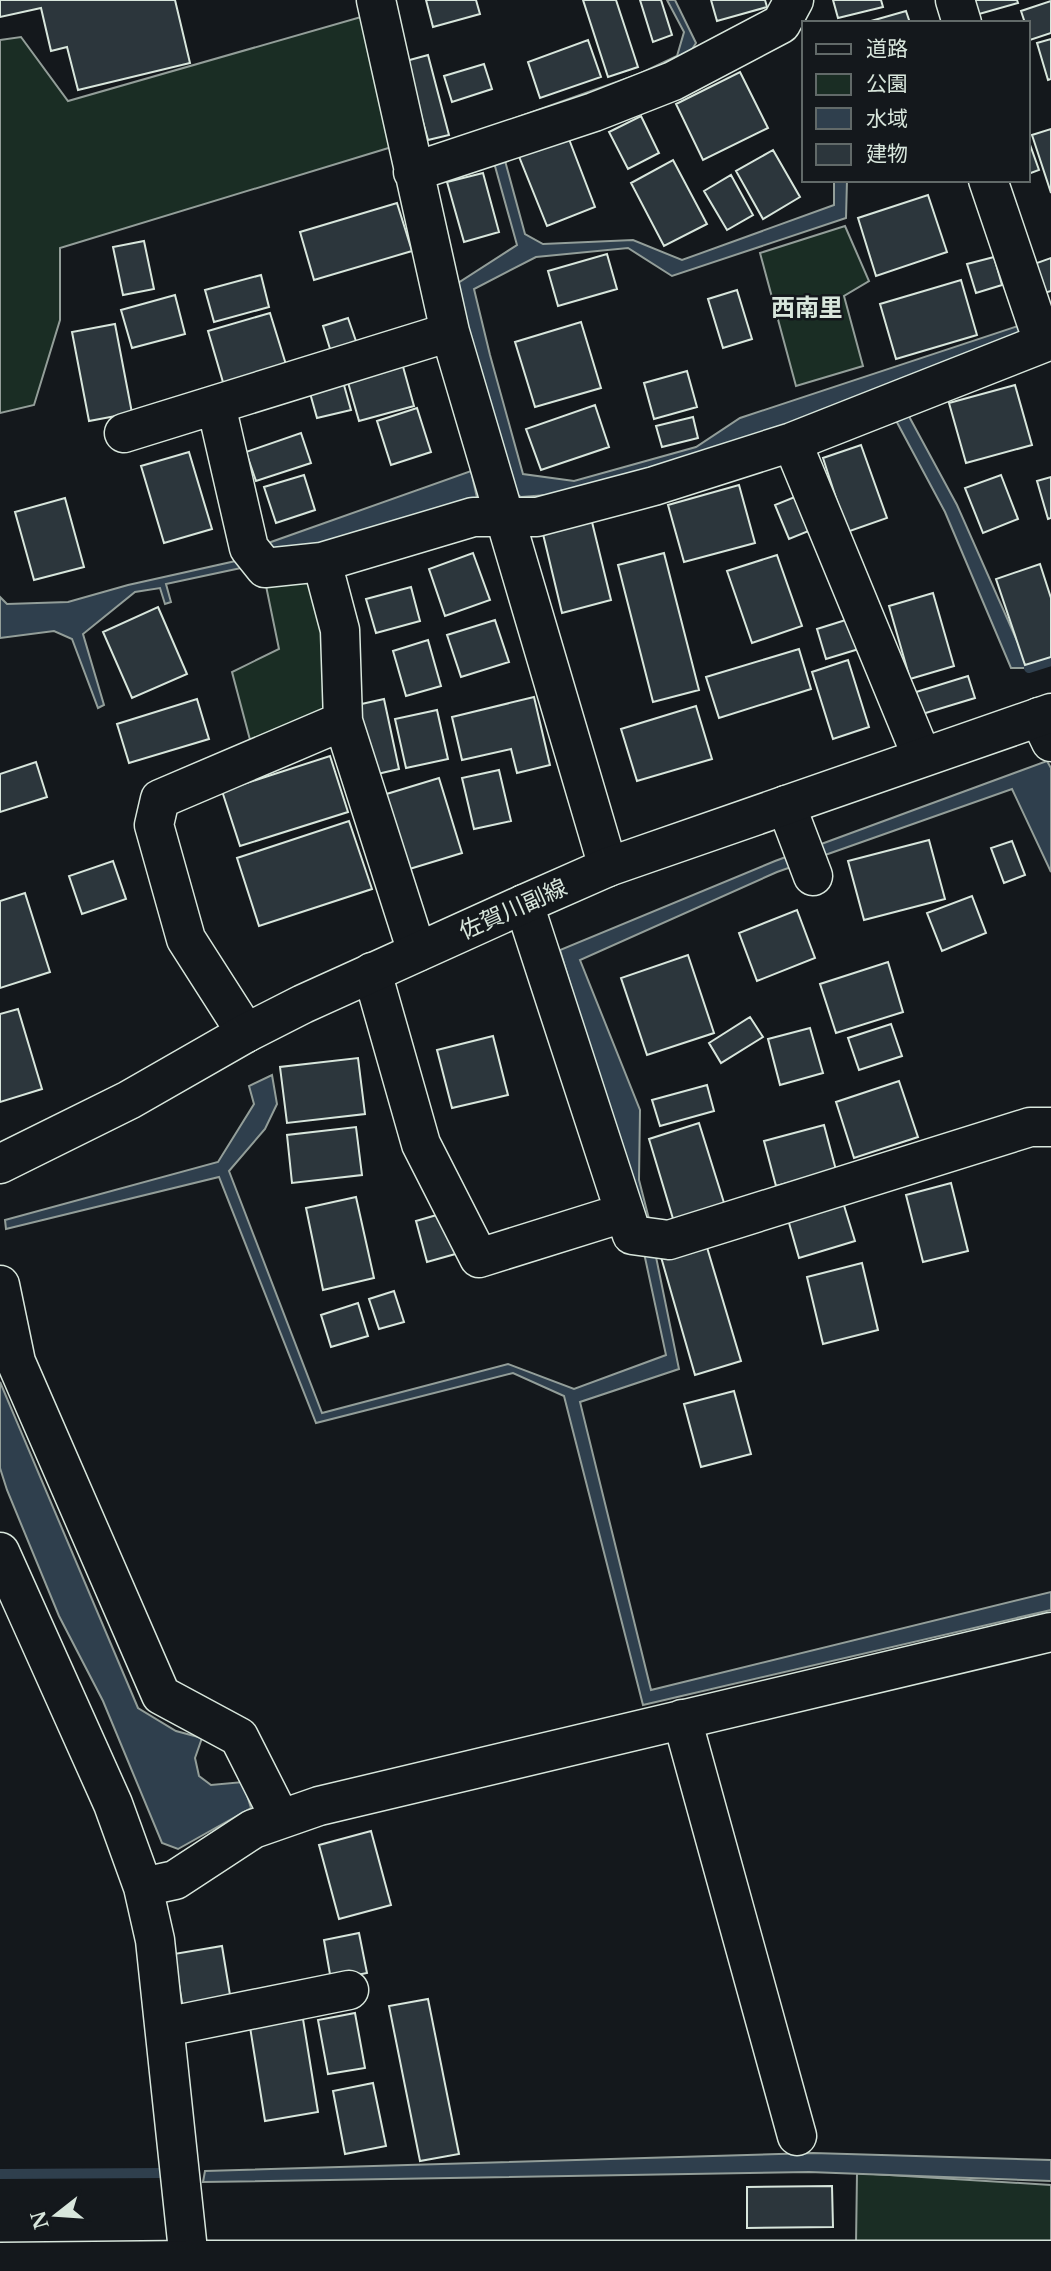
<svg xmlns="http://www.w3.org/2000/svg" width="1051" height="2271" font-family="'Libre Baskerville','Noto Sans JP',serif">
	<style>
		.green { fill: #1a2d24; stroke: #939e99; stroke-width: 2 }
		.water { fill: #2f3f4d; stroke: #939e99; stroke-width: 2 }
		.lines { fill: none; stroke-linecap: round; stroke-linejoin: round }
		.stream { stroke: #2f3f4d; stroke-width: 10 }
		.building { fill: #2c363c; stroke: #d8e6dc; stroke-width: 2 }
		.minor-casing { stroke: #d8e6dc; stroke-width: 41 }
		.major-casing { stroke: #d8e6dc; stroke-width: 41 }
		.minor { stroke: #14181c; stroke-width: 38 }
		.major { stroke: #14181c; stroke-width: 38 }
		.labels { text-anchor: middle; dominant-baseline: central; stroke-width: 5; stroke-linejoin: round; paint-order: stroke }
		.street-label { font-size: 23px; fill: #d8e6dc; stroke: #14181c }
		.neighbourhood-label { font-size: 24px; font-weight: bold; fill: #d8e6dc; stroke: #14181c }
	</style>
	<rect width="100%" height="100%" fill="#14181c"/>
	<path class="green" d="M361,17L395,146L60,248V320L34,405L0,413V40L21,37L68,101Z
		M845,226L869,281L844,296L863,366L796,386L760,253Z
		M310,571L328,628L331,715L253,751L232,672L279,649L265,581Z
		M857,2173L1051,2185V2243L856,2244Z"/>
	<path class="water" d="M667,0H675L696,43L684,62L487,128L639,74L677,56L684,32Z
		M504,157L525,234L543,244L633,240L682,260L834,205V180H847L846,218L672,276L628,248L536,257L474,289L490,355L523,474L574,481L696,447L740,418L1051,315V328L702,455L573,493L521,497L509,489L455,285L517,245L493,159Z
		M905,409L957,505L1029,668H1011L945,512L892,413Z
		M471,471L478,502L255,565L166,584L171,602L165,604L160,588L135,592L83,634L104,705L98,708L72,639L54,631L0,638V597L7,604L68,602L128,585L249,558L271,542Z
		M1047,761L1051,768V872L1012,789L777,872L580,960L640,1110L639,1180L650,1223L639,1222L626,1170L560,950L775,861Z
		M272,1075L277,1104L265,1129L229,1171L322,1413L508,1364L574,1389L666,1355L644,1253L655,1252L679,1369L580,1402L651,1690L1051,1592V1610L643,1705L564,1396L513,1373L316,1423L219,1177L6,1229L5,1220L218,1162L254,1104L249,1086Z
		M0,1382L138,1708L176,1731L202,1738L195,1758L199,1776L211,1785L243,1782L251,1808L178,1849L162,1843L103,1701L59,1616L7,1490L0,1468Z
		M813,2153L1051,2160V2181L809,2172L203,2182L205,2171Z"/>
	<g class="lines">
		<path class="stream" d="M1029,668L1051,661
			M0,2174L164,2173"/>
	</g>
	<path class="building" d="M0,0H175L190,63L78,90L67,47L51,51L41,8L0,17Z
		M426,0H476L480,14L433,27Z
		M583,0H616L638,67L608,77Z
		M640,0H661L672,35L653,42Z
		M711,0H765L767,7L717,21Z
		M833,0H881L883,7L838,18Z
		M967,0H1017L1018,3L972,16Z
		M1051,1V33L1030,40L1028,23H1025L1021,11Z
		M906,11L910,23H864Z
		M1051,39V79L1048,80L1037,43Z
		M588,40L601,77L540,98L528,62Z
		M428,55L449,135L428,140L406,61Z
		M484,64L492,89L452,102L444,76Z
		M740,72L768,128L703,160L676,104Z
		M641,116L659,153L628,169L609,132Z
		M1051,129V193L1032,135Z
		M567,134L595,207L547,226L518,154Z
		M1028,139L1039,170L1028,174Z
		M773,150L800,197L763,219L736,171Z
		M673,160L707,224L664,246L631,183Z
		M483,173L499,232L464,242L447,182Z
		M731,175L753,215L727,230L704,191Z
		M928,195L947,252L876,276L858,218Z
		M397,203L412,251L314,280L300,232Z
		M144,241L154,289L123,295L113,247Z
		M607,254L617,289L558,306L548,271Z
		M994,257L1002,285L976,293L967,264Z
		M1051,258V291L1044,293L1034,264Z
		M261,275L269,307L214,322L205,290Z
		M961,280L977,335L896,359L880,304Z
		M737,290L752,339L723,348L708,299Z
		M175,295L185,334L132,348L121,310Z
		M270,313L288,371L225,389L208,331Z
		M348,318L357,344L331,352L323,326Z
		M581,322L601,388L535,407L515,342Z
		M115,324L132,413L89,421L72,332Z
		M402,363L414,406L359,421L347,379Z
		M687,371L697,407L654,419L644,383Z
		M342,378L351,410L317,418L308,386Z
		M1015,385L1032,445L966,463L949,403Z
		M595,405L609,447L541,470L526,429Z
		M417,408L431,452L391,465L377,421Z
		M693,417L698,438L662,447L656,426Z
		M301,433L311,463L256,481L246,452Z
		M861,445L887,518L847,532L823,458Z
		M189,452L212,529L164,543L141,466Z
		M304,475L315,510L276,523L264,487Z
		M1001,475L1018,519L983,533L965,488Z
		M1051,477V518L1048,519L1037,481Z
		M739,485L755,543L684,562L668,505Z
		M802,494L816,528L789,539L775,505Z
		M65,498L84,567L34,580L15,512Z
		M592,522L611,600L562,613L543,534Z
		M473,553L490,600L445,616L429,569Z
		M664,553L699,690L653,702L618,565Z
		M777,555L802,626L752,643L727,571Z
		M1040,564L1051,598V657L1025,665L996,579Z
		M411,587L420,621L376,633L366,599Z
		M933,593L954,666L910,679L889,606Z
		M158,607L187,674L132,698L103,632Z
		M852,618L862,648L826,659L817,629Z
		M495,620L509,662L461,677L447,635Z
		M428,640L441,686L406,696L393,651Z
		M799,649L811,689L719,718L706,677Z
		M848,660L869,727L833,739L812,672Z
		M968,676L975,698L919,715L913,693Z
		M534,697L550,765L517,773L511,749L462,760L452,717Z
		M197,699L209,739L129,763L117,724Z
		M384,699L399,769L373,775L357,705Z
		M696,706L712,759L637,781L621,729Z
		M437,710L448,759L406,768L395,719Z
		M330,756L348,812L240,846L222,791Z
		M36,762L47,797L0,812V774Z
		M499,770L511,821L474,829L462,778Z
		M439,778L462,853L403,871L380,796Z
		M349,821L372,889L259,926L237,858Z
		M929,840L945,899L864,920L848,861Z
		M1012,841L1025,875L1004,883L991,848Z
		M113,861L126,899L82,914L69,876Z
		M25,893L50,972L0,988V901Z
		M972,896L986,933L942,951L927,913Z
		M797,910L815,958L757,981L739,933Z
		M688,955L714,1033L647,1055L621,978Z
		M888,962L903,1012L836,1033L820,984Z
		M18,1009L42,1089L0,1102V1014Z
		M750,1017L763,1037L721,1063L709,1043Z
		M891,1024L902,1056L859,1070L848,1038Z
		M810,1028L823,1073L780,1085L768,1039Z
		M493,1036L508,1095L452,1108L437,1050Z
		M358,1058L365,1114L287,1123L280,1067Z
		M899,1081L918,1137L854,1158L836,1102Z
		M707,1085L714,1111L660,1126L652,1100Z
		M699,1123L725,1206L674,1222L649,1139Z
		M824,1125L836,1170L776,1186L764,1141Z
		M356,1127L362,1175L292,1183L287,1135Z
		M951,1183L968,1251L923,1262L906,1195Z
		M356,1197L374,1278L323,1290L306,1208Z
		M842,1199L855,1241L799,1258L787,1216Z
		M447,1212L459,1253L427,1262L416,1221Z
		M706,1244L741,1361L695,1375L661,1257Z
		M862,1263L878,1330L823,1344L807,1277Z
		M394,1291L404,1322L379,1329L369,1299Z
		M358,1303L368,1336L331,1347L321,1315Z
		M734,1391L751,1454L701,1467L684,1404Z
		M371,1831L391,1905L339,1919L319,1845Z
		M359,1933L367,1973L331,1980L324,1940Z
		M222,1946L231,2001L183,2009L174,1954Z
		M428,1999L459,2154L420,2161L389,2006Z
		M355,2013L365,2068L328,2074L318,2020Z
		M303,2019L318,2112L265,2121L250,2027Z
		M373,2083L386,2146L345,2154L333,2091Z
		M832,2186L833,2227L747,2228V2187Z"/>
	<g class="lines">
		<defs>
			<path id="minor" d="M376,0L450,332L608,867
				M955,0L962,23
				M413,172L594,112L673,81L781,24L794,0
				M988,180L1043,342
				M216,405L249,548L265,568L322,562
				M124,433L450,332
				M792,442L922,757
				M1039,717L1051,742
				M786,805L813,876
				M524,904L632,1235L669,1240L1030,1127H1051
				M417,952L343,721L340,630L322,562L473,517H537L654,486L792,442L1051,340
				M372,972L421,1144L479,1258L623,1213
				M246,1033L186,939L154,825L160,799L343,721
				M0,1285L16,1362L161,1695L239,1737L280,1818
				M0,1552L113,1804L143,1887L155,1940L189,2260
				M682,1719L797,2136
				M143,1887L175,1880L253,1829L319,1806L1051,1632
				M165,2027L349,1990"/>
			<path id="major" d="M0,1164L129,1100L246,1033L303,1004L524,904L608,867L1051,713
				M0,2262L189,2260H1051"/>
		</defs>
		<use href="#minor" class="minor-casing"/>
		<use href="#major" class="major-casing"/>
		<use href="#minor" class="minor"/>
		<use href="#major" class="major"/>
	</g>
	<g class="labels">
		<g class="street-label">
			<text transform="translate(513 909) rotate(-24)">佐賀川副線</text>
		</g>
		<g class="neighbourhood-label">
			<text x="807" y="307">西南里</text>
		</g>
	</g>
	<rect x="802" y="21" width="228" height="161" fill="#14181c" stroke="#626a69" stroke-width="2"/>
	<rect x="816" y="44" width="35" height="10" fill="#14181c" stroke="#626a69" stroke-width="2"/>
	<text x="866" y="56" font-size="21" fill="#d8e6dc">道路</text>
	<rect x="816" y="74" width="35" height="21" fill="#1a2d24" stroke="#626a69" stroke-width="2"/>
	<text x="866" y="91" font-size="21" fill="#d8e6dc">公園</text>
	<rect x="816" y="108" width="35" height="21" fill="#2f3f4d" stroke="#626a69" stroke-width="2"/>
	<text x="866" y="126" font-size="21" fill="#d8e6dc">水域</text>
	<rect x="816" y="144" width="35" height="21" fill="#2c363c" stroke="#626a69" stroke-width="2"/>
	<text x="866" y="161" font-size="21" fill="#d8e6dc">建物</text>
	<g transform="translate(56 2215) rotate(253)" stroke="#14181c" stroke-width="5" paint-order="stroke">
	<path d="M0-5L12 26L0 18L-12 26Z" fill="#d8e6dc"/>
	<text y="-10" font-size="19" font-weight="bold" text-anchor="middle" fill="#d8e6dc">N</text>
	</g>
</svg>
